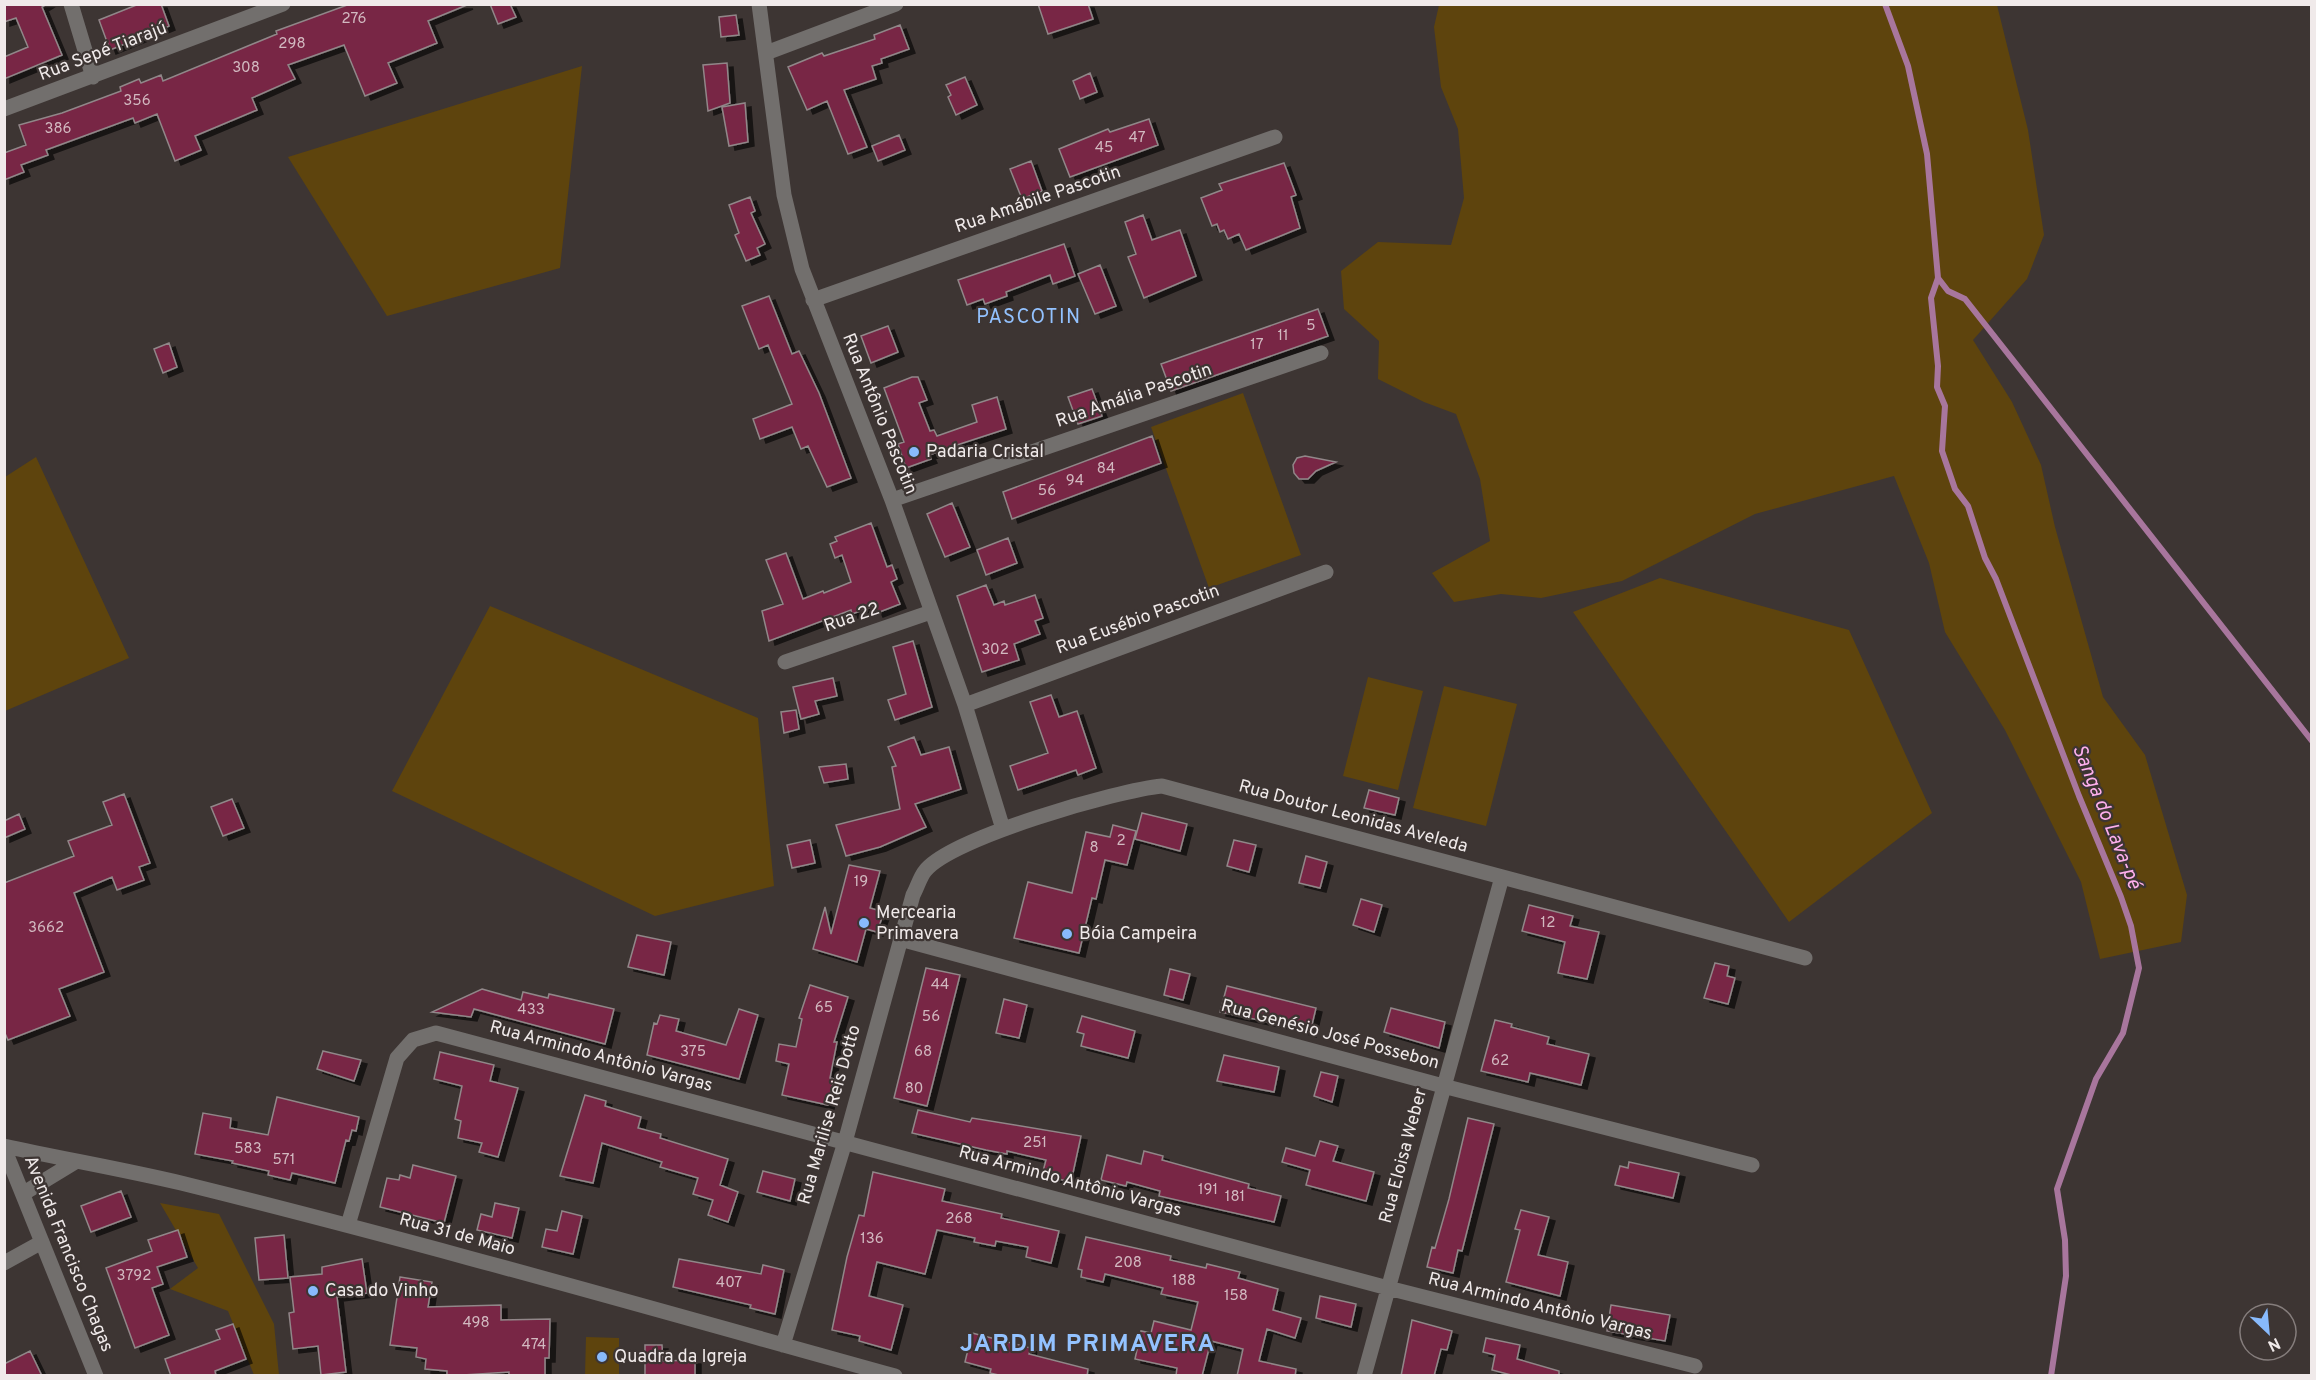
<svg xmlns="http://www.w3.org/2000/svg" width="2316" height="1380" font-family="Overpass,sans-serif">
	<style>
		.green { fill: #5e440d }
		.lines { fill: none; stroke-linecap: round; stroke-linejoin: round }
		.stream { stroke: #a8769d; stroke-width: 6 }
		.building { fill: #782544; stroke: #918789; stroke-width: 1.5; filter: url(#shadow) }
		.minor { stroke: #726f6d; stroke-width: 15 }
		.poi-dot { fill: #88bafc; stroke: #3d3533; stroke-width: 2 }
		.labels { text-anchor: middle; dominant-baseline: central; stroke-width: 4.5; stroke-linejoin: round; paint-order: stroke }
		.number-label { font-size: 15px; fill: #d2b9c0 }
		.street-label { font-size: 18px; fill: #f0eaea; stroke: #3d3533 }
		.poi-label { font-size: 18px; fill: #f0eaea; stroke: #3d3533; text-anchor: start }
		.neighbourhood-label { font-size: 20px; letter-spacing: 1.5px; fill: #93c2ff; stroke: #3d3533 }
		.water-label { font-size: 20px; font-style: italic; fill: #fdafec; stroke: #3d3533 }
		.district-label { font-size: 24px; font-weight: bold; letter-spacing: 1.5px; fill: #93c2ff; stroke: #3d3533 }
	</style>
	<defs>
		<filter id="shadow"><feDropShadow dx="6" dy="4" stdDeviation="0" flood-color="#0009"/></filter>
	</defs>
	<rect width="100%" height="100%" fill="#3d3533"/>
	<path class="green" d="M1439,5H1997L2028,130L2044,235L2027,279L1973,340L2012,402L2041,465L2055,527L2103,697L2145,755L2187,895L2181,942L2100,959L2081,882L2005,730L1945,632L1929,563L1894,476L1755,514L1622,581L1541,598L1501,594L1454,602L1432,573L1490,541L1480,479L1456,414L1424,402L1378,379L1379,341L1344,309L1341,271L1378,242L1451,245L1464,198L1458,129L1441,87L1434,27Z
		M582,66L560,268L387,316L288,157Z
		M1243,393L1301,555L1209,588L1151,427Z
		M36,457L129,658L5,711V477Z
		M1660,578L1849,630L1932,813L1789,922L1573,612Z
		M490,606L758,718L774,886L655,916L392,791Z
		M1368,677L1423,691L1398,790L1343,776Z
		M1444,686L1517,704L1486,826L1413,808Z
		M160,1203L219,1214L274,1324L279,1375H254L228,1311L170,1289L198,1268Z
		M586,1337L619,1338V1375H585Z"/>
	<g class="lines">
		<path class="stream" d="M1885,4L1908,66L1927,154L1938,278L1931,298L1938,366L1937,387L1945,406L1942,451L1955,489L1968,506L1985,558L1996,579L2079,796L2121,897L2131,926L2139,968L2123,1033L2096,1079L2057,1189L2065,1240L2066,1276L2051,1376
			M1938,278L1948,291L1965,299L2312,741"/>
	</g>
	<path class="building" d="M4,4H47L42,7L62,55L4,79V57L28,47L16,18L4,22Z
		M139,4H161L169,26L110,50L99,20Z
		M350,4L467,5L428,21L437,43L388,63L397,83L365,96L344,45L288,65L295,79L252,98L257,110L195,136L201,150L175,161L157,114L135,123L133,118L46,150L48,155L21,165L24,172L4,180V153L26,145L19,125L62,113L121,91L120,87L139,79L141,83L161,75L163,81L277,34L276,31Z
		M490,4H510L516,17L498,24Z
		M1038,4H1088L1093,19L1048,34Z
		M736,15L739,35L721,37L719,17Z
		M900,25L909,49L881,59L882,63L872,66L876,79L844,90L867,147L848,154L827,101L807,110L788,67L822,53L824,56L875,39L874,35Z
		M727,63L730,103L708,111L703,65Z
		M1090,73L1097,92L1080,99L1073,81Z
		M965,77L977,105L956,115L948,97L951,95L946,85Z
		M745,103L748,142L729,146L722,107Z
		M1149,119L1158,145L1070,177L1059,149L1108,129L1110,132Z
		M899,135L905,150L878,161L872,146Z
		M1031,161L1042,191L1022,199L1010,169Z
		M1284,163L1296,195L1291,197L1300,228L1246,250L1239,234L1228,239L1224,230L1220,232L1217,224L1212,226L1201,198L1222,190L1219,184Z
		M750,197L755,211L751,213L765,244L757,248L760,255L746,261L735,235L739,233L729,205Z
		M1143,215L1152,240L1180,230L1196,276L1144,298L1128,257L1136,254L1125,222Z
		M1064,244L1075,276L1053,284L1050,275L1006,292L1007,296L985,304L983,299L967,305L958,280Z
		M1100,265L1116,306L1095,314L1078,274Z
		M769,296L792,354L799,351L819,393L851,478L827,487L808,446L801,449L792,427L760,439L753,419L792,404L768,345L759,349L742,306Z
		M1318,309L1328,336L1171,391L1161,364Z
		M888,326L898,352L871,363L861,336Z
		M169,343L177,367L163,373L154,349Z
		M912,377H918L927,400L919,403L930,431L934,430L937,436L977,422L972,405L997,397L1006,429L960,444L929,455L931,459L906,468L898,444L904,442L884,388Z
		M1092,389L1102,416L1078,424L1068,397Z
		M1152,436L1161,463L1012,519L1003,492Z
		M1305,456L1336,462L1316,471L1308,479H1299L1294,473L1293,465L1297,458Z
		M952,503L970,547L945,557L927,514Z
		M871,523L887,567L892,565L897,579L891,582L900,604L877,613L874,606L852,614L851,610L769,641L762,611L783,604L766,560L786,553L803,599L823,591L824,593L851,582L842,555L835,558L830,544L837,541L835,537Z
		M1008,538L1017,563L986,575L977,550Z
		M986,585L994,605L1004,601L1005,605L1035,595L1043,618L1035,621L1040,634L1014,644L1019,660L982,672L957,596Z
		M913,641L932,707L895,720L888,700L906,694L893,647Z
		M833,678L837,696L815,701L819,714L801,719L793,687Z
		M1051,695L1059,717L1077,711L1096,768L1078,775L1076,770L1018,790L1010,766L1048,753L1030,702Z
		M796,710L799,729L784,733L781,712Z
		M914,737L921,755L949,747L961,789L915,804L926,827L880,847L846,856L836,825L900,809L892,767L896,766L888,747Z
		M846,764L848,779L824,783L819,767Z
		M1369,790L1399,798L1395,815L1364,808Z
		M124,794L150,863L139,867L144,880L117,890L112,877L74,893L104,972L59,989L70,1016L8,1040L4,1031V883L74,856L68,841L112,825L103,802Z
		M232,799L244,828L223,836L211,807Z
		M1142,813L1187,824L1180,851L1135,839Z
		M19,814L25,829L4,838V821Z
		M1113,825L1136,831L1127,865L1105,860L1096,899L1092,898L1079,953L1014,938L1028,882L1072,893L1086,832L1110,837Z
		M810,840L815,863L792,868L787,845Z
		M1234,840L1256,845L1249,872L1227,866Z
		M1306,856L1327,862L1320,888L1299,883Z
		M849,865L880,871L870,908L884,912L877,932L866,929L857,962L813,949L825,907L831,934Z
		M1361,899L1382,905L1374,932L1353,925Z
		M1529,905L1573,916L1570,926L1599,932L1587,979L1558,973L1565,942L1522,931Z
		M637,935L671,942L664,975L628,967Z
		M1715,963L1729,966L1727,976L1735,978L1728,1004L1704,998Z
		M926,968L960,975L927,1106L894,1098Z
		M1170,969L1190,974L1183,1000L1164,995Z
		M810,985L848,997L834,1042H837L830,1078L834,1079L828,1105L782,1095L789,1064L776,1061L779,1044L796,1047L802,1019L799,1018Z
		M1227,986L1316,1008L1310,1033L1293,1027L1220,1012Z
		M482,989L521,1000L523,992L548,998L549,994L614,1009L605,1044L474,1009L471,1017L432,1012Z
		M1004,999L1027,1005L1019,1038L996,1033Z
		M1391,1008L1445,1022L1439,1048L1384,1032Z
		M739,1009L758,1015L739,1079L647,1055L654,1023L657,1024L660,1015L679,1019L676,1031L726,1045Z
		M1082,1016L1135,1031L1128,1058L1081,1046L1084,1034L1077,1032Z
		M1495,1020L1512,1024L1511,1027L1549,1037L1547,1044L1589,1054L1581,1085L1530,1073L1528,1082L1481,1071Z
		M323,1051L361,1060L354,1081L317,1069Z
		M440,1052L494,1065L490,1081L518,1088L498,1157L479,1152L482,1143L458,1138L461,1121L455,1119L462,1086L434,1079Z
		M1224,1055L1279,1067L1274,1092L1217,1081Z
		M1321,1072L1338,1076L1332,1102L1314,1096Z
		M585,1095L606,1101L605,1106L641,1117L638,1128L661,1134L660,1138L728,1159L720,1185L738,1192L728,1222L708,1215L713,1200L693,1194L698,1178L660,1167L662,1162L602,1143L593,1183L560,1176Z
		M277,1097L359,1117L356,1131L352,1130L349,1141L346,1140L335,1183L292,1173L290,1180L268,1175L269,1171L232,1163L233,1161L195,1154L203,1113L231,1118L230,1128L268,1135Z
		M918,1110L970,1122L972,1118L1081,1136L1071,1182L1042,1175L1046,1160L1007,1151V1154L986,1150L912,1133Z
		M1468,1118L1494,1124L1462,1251L1458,1250L1453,1273L1427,1267L1432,1247L1435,1248L1449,1199Z
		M1320,1141L1338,1146L1333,1161L1374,1172L1366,1201L1306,1185L1310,1170L1282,1162L1286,1148L1315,1156Z
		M1144,1151L1163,1156L1162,1160L1249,1184L1248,1188L1281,1196L1274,1222L1159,1196L1160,1191L1127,1182L1126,1186L1101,1180L1107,1155L1141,1164Z
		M1629,1162L1679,1173L1673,1198L1615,1185L1620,1166L1628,1168Z
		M413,1165L456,1176L444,1223L380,1207L387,1178L399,1180L400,1175L410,1178Z
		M763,1171L795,1179L790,1201L757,1192Z
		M873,1172L945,1189L942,1201L1002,1214L1001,1218L1059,1231L1051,1263L1026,1257L1028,1247L996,1241L995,1246L974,1242L975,1238L937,1230L925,1274L877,1262L869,1296L903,1305L891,1350L859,1341L860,1336L832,1330L847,1257L859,1215L864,1216Z
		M121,1191L131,1217L91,1232L81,1206Z
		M495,1203L519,1208L512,1238L477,1230L481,1214L492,1217Z
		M1521,1210L1549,1217L1538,1255L1568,1262L1560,1296L1506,1282L1520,1230L1515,1229Z
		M562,1211L582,1216L573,1254L542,1247L546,1229L557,1231Z
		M178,1230L187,1257L157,1267L163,1284L152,1288L169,1335L135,1348L106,1268L152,1251L148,1240Z
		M284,1235L288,1278L259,1280L255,1238Z
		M1086,1237L1171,1256L1170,1260L1206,1268L1207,1264L1240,1272L1238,1278L1278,1289L1273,1310L1301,1318L1295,1338L1267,1329L1259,1361L1296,1369L1295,1376H1237L1243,1349L1211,1341L1202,1376H1176L1177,1368L1135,1359L1141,1331L1151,1333L1154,1321L1191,1330L1198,1302L1161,1294L1163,1288L1105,1274L1103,1282L1081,1277L1082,1270L1078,1269Z
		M362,1259L367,1293L337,1297L346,1372L321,1375L318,1346L293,1349L289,1313L294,1312L290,1277L322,1274V1267Z
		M679,1259L761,1274L763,1265L784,1270L775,1314L750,1308L751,1305L673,1287Z
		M400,1277L432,1282L428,1307L501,1305V1320L550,1319L549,1358H545V1376H509V1372L447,1376V1371L425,1369L426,1359L416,1357L417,1348L390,1345Z
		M1320,1296L1356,1304L1351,1327L1316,1318Z
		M1611,1305L1670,1315L1665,1341L1607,1331Z
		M1412,1320L1452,1331L1447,1350L1441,1349L1434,1376H1401Z
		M233,1324L246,1359L215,1371L216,1376H171L165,1359L220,1339L216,1330Z
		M972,1333L1031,1348L1029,1354L1088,1369L1087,1376H1003L990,1373L991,1369L965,1362Z
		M1486,1338L1520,1345L1517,1359L1559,1371V1376H1515L1492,1370L1495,1355L1483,1352Z
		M645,1345H662L663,1361L695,1360V1376H645Z
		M30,1351L42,1376H4V1364Z"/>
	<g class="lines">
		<path class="minor" d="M71,4L93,77
			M759,4L784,195L802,269L892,500L965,705L1003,829
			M766,53L896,4
			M4,109L283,4
			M813,300L1275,137
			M892,500L1321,353
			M785,662L931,612
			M965,705L1326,572
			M900,939L1443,1086L1752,1165
			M4,1146C63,1159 122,1169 181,1183C420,1242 657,1310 895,1376
			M4,1148L96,1376
			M24,1193L75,1162
			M348,1225L397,1058L413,1040L436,1033L1388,1288L1695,1366
			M4,1263L42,1242
			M783,1345L845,1142L913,895C917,888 920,877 925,871C950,838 1119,790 1162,786L1805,958
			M1364,1376L1502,877"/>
	</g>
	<g class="poi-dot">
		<circle cx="914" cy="452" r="6"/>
		<circle cx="864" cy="923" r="6"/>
		<circle cx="1067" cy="934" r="6"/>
		<circle cx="313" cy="1291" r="6"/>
		<circle cx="602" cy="1357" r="6"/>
	</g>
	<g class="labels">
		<g class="number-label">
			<text x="354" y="19">276</text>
			<text x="292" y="44">298</text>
			<text x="246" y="68">308</text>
			<text x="137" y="101">356</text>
			<text x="58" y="129">386</text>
			<text x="1137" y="138">47</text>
			<text x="1104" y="148">45</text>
			<text x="1311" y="326">5</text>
			<text x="1283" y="336">11</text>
			<text x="1257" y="345">17</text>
			<text x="1106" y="469">84</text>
			<text x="1075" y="481">94</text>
			<text x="1047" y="491">56</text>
			<text x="995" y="650">302</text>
			<text x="1121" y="841">2</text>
			<text x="1094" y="848">8</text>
			<text x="861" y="882">19</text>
			<text x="1548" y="923">12</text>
			<text x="46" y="928">3662</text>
			<text x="940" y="985">44</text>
			<text x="824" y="1008">65</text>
			<text x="531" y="1010">433</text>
			<text x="931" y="1017">56</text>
			<text x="693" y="1052">375</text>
			<text x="923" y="1052">68</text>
			<text x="1500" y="1061">62</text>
			<text x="914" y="1089">80</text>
			<text x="1035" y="1143">251</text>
			<text x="248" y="1149">583</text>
			<text x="284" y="1160">571</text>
			<text x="1208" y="1190">191</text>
			<text x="1235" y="1197">181</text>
			<text x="959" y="1219">268</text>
			<text x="872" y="1239">136</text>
			<text x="1128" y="1263">208</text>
			<text x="134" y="1276">3792</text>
			<text x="1184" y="1281">188</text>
			<text x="729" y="1283">407</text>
			<text x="1236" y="1296">158</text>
			<text x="476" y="1323">498</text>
			<text x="534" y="1345">474</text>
		</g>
		<g class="street-label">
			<text transform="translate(103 52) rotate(-21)">Rua Sepé Tiarajú</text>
			<text transform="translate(1038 200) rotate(-19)">Rua Amábile Pascotin</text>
			<text transform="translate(1134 396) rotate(-19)">Rua Amália Pascotin</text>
			<text transform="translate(879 414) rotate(68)">Rua Antônio Pascotin</text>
			<text transform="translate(852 618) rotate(-19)">Rua 22</text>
			<text transform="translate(1138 620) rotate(-20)">Rua Eusébio Pascotin</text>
			<text transform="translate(1353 817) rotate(15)">Rua Doutor Leonidas Aveleda</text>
			<text transform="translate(1330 1035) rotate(15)">Rua Genésio José Possebon</text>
			<text transform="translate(601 1057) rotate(15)">Rua Armindo Antônio Vargas</text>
			<text transform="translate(830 1115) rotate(-74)">Rua Marilise Reis Dotto</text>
			<text transform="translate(1404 1156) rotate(-75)">Rua Eloisa Weber</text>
			<text transform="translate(1070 1182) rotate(15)">Rua Armindo Antônio Vargas</text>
			<text transform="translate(457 1235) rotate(15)">Rua 31 de Maio</text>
			<text transform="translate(68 1254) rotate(68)">Avenida Francisco Chagas</text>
			<text transform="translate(1540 1307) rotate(14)">Rua Armindo Antônio Vargas</text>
		</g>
		<g class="poi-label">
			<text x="926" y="452">Padaria Cristal</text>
			<text x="876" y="913">Mercearia<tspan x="876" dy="21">Primavera</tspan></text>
			<text x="1079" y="934">Bóia Campeira</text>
			<text x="325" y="1291">Casa do Vinho</text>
			<text x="614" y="1357">Quadra da Igreja</text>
		</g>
		<g class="neighbourhood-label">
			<text x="1029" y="318">PASCOTIN</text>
		</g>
		<g class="water-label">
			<text transform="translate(2106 817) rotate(68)">Sanga do Lava-pé</text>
		</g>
		<g class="district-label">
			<text x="1088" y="1345">JARDIM PRIMAVERA</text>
		</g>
	</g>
	<rect width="2316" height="1380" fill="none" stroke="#f0eaea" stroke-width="12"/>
	<g transform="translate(2268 1332) rotate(154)"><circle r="28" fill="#3d3533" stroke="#857d7c" stroke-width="1.5"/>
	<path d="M0-4.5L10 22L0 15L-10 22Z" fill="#88bafc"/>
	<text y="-9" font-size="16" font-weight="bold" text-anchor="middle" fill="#f0eaea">N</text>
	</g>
</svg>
